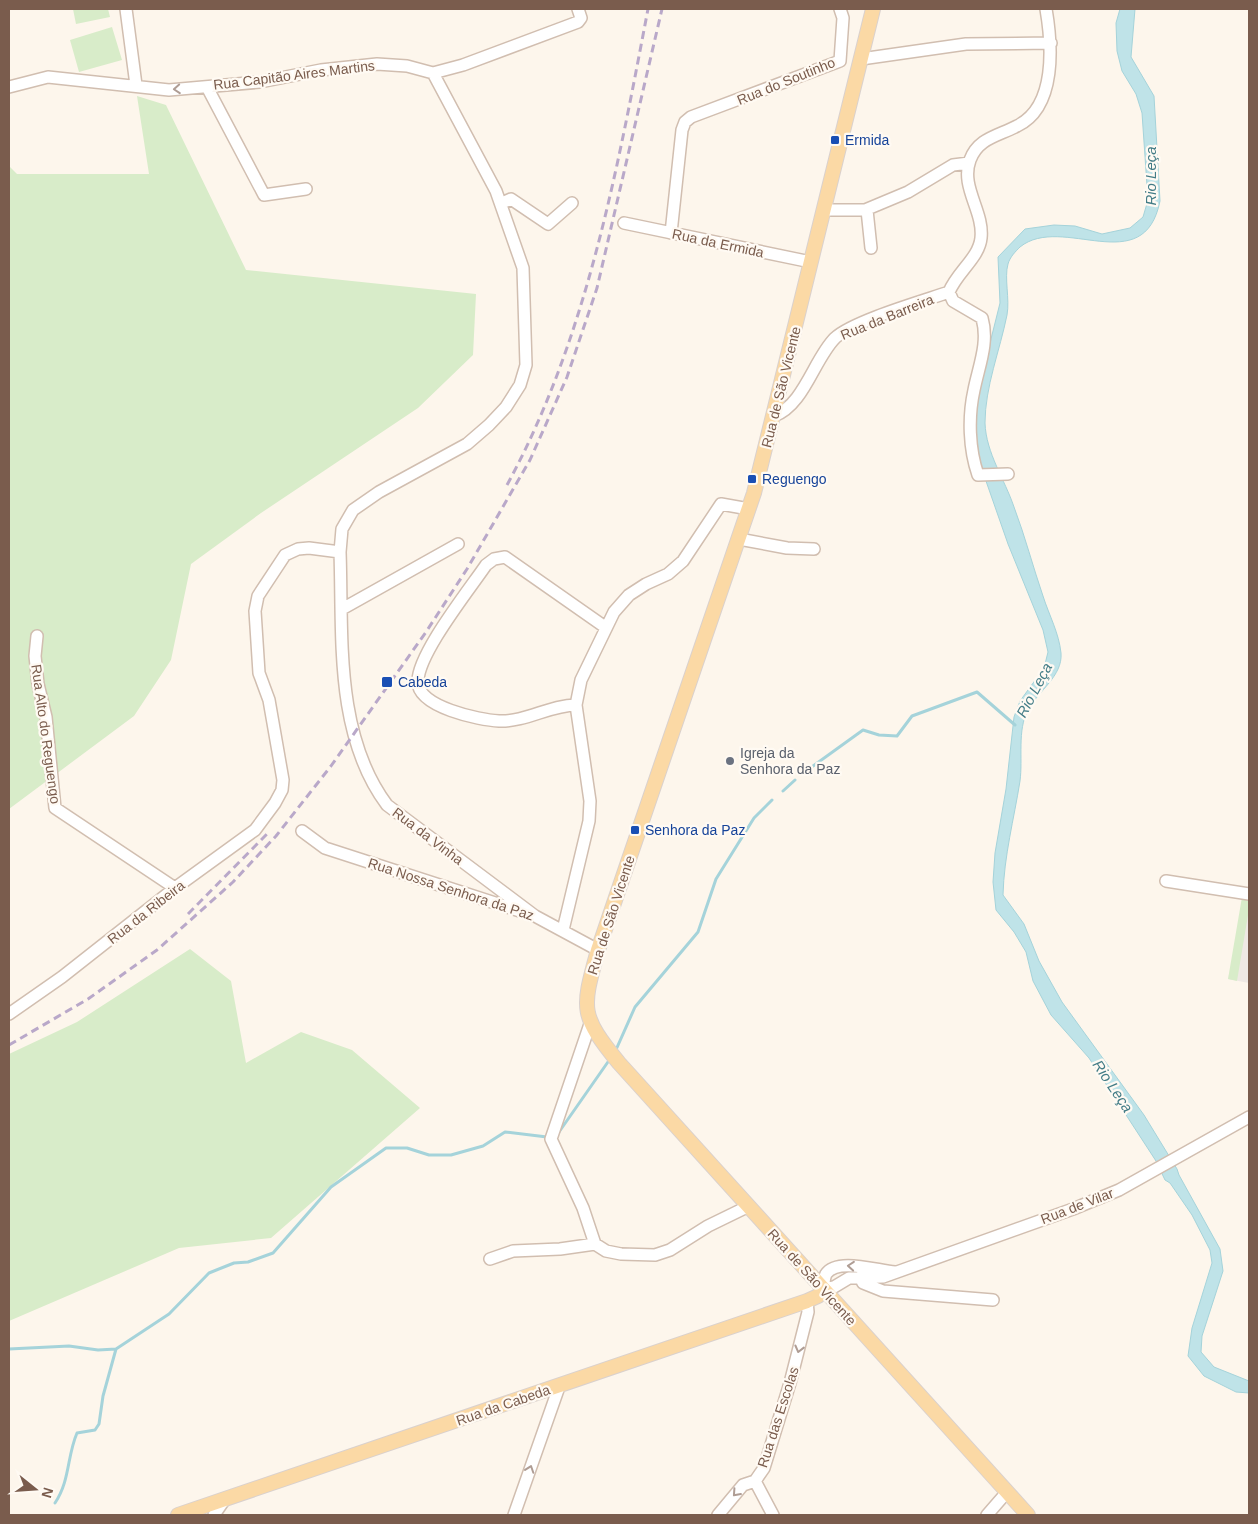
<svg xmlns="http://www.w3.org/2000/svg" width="1258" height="1524" font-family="Arial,sans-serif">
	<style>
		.industrial { fill: #efe9e4 }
		.green { fill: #d8ecc9 }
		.water { fill: #bfe3e8; stroke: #a5d3da }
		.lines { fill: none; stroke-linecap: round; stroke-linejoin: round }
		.stream { stroke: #a5d3da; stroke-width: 3 }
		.minor-casing { stroke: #d1beb0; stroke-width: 14 }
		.major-casing { stroke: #dad1cd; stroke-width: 16 }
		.minor { stroke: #fff; stroke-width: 11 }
		.major { stroke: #fbd9a5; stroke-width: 14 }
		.rail { stroke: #b9a8c9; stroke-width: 3; stroke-dasharray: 8 5; stroke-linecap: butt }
		.oneway { stroke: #af9d94 }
		.transit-dot { fill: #1a4fb4; stroke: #fffaf3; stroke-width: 2 }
		.worship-dot { fill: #6b7280; stroke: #fffaf3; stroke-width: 2 }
		.labels { text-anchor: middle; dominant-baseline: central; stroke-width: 4.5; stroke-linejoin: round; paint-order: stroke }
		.street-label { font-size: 14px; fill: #7a5c4d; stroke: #fffaf3 }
		.transit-label { font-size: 14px; fill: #164399; stroke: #fffaf3; text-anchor: start }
		.worship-label { font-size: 14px; fill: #5b616d; stroke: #fffaf3; text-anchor: start }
		.water-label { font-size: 15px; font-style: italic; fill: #437c86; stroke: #fffaf3 }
	</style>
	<rect width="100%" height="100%" fill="#fdf6ec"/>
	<path class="industrial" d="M1249,898V983L1228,979Z"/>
	<path class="green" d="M73,9H108L110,17L76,24Z
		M112,27L122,60L79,72L70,40Z
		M137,96L166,105L246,270L476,294L473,355L418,408L261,513L191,564L171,660L134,716L9,809V166L17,174H149Z
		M1242,897L1249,898V909L1237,981L1228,979Z
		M190,949L231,981L246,1063L301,1032L352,1050L420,1108L271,1238L179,1248L9,1321V1054L77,1022Z"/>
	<path class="water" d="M1120,9H1135L1131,57L1154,96L1160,201C1144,281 1062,213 1020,247C1015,252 1010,257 1008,264C1004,278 1010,299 1007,315C1000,350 985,387 985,423C986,453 1005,480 1014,507C1025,536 1033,567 1043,596C1049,615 1059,633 1061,653C1063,676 1038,691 1028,710C1017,730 1023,759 1020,781C1014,819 1004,856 1003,895L1024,924L1039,961L1062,1002L1144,1115L1177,1169L1179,1175L1220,1249L1223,1271L1202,1336L1201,1352L1214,1367L1249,1381V1393L1236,1392L1204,1376L1188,1356L1192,1328L1212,1263L1210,1250L1192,1215L1170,1183L1165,1180L1156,1161L1089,1058L1051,1015L1033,981L1026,952L1014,932L996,910L993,882L995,853L1006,789L1014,717L1020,701L1044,668L1048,652L1043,630L1008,544L979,461L975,439L974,407L1000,303L998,257L1025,229L1054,225L1075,226L1102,234L1130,228L1143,217L1148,200L1142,113L1136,94L1122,71L1117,51L1116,23Z"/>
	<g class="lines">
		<path class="stream" d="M802,774L863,730L879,735L897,736L912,716L977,692L1015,725
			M783,791L795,780
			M615,1052L635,1007L698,932L716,879L754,818L772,800
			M559,1132L610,1059
			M9,1349L69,1346L98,1350L116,1349L169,1314L209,1273L234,1263L248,1262L273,1253L331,1187L386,1148H407L429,1155H451L483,1146L505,1132L547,1137
			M55,1503C70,1481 67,1456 77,1433L95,1430L99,1424L103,1396L116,1349"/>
		<defs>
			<path id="minor" d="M126,9L136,85
				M861,59L966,44L1051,43
				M840,61L843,18L840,9
				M9,87L48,77L169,90L260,82L321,70L377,64L407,66L433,73L463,65L578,22L581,18L578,9
				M207,87L264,195L306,189
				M502,203L511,199L548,224L572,203
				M824,210H865L908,192L953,165L969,163
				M867,210L871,248
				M624,223L811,262
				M671,233L682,130L685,122L691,117L840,61
				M949,292C957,272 979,258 981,238C984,211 960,187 970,160C978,138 998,136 1017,126C1057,107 1052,44 1046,9
				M949,292L953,301L982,318C989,343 979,365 974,390C968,417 969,449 978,475L1008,474
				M774,416C804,405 814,359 835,338C853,321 923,301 949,292
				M739,539L787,548L814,549
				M340,552C343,636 334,734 387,805L535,916
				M342,609L458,544
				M37,636L35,656L38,684L46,717L55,808L175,888
				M576,705C550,705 526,722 499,721C479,720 418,707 418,682C417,655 469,590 486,565L494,559L505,557L605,627
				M302,831L325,848L535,916L598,950
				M1166,881L1249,894
				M563,930L589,821L590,801L576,705L581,680L614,612L629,595L646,584L668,574L683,561L721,504L749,509
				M9,1014L62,977L175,888L255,830L275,803L282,790L283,780L269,700L259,673L255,611L258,596L285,555L298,549L309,548L340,552L342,529L353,510L379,492L467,444L489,425L506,407L520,385L526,365L523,268L496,191L433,73
				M590,1024L551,1139L583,1208L595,1244
				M490,1259L513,1251L560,1249L595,1244L606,1251L621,1254L655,1255L670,1250L708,1226L749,1206
				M895,1272C878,1271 837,1257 826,1274C824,1278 824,1285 823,1289L834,1287L849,1278L883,1277L1073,1209L1119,1190L1249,1117
				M860,1277L863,1283L883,1291L993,1300
				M755,1481L773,1515
				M214,1515L225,1499
				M514,1515L559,1387
				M718,1515L743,1485L755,1481L764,1468L790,1383L808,1312L807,1301
				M987,1515L1007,1492"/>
			<path id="major" d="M873,9L754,493L598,950C582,1009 579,1014 619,1063L1028,1515
				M178,1515L807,1301L818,1296L823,1289"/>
		</defs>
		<use href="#minor" class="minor-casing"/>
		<use href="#major" class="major-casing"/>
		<use href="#minor" class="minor"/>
		<use href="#major" class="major"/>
		<path class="rail" d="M507,485C587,338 617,171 648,9
			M188,914L267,834
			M9,1045L88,999L157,950L233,882L276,836L331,766L426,632L467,569L530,460L567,377L597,288L662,9"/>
	</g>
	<defs><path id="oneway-chevron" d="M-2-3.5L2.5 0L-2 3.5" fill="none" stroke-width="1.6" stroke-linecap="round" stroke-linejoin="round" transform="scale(1.25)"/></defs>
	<g class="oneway">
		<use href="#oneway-chevron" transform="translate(177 89) rotate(176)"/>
		<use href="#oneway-chevron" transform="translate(851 1266) rotate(-175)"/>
		<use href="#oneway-chevron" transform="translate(799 1349) rotate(104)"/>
		<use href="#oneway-chevron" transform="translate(530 1469) rotate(-71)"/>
		<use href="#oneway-chevron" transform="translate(736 1493) rotate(132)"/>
	</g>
	<g class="transit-dot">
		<rect x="830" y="135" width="10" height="10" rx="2.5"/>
		<rect x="747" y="474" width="10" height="10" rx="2.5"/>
		<rect x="381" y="676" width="12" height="12" rx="2.5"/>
		<rect x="630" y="825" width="10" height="10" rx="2.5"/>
	</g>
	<circle class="worship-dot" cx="730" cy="761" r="5"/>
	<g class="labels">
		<g class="street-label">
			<text transform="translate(294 75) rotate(-7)">Rua Capitão Aires Martins</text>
			<text transform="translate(786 81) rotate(-22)">Rua do Soutinho</text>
			<text transform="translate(718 243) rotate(12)">Rua da Ermida</text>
			<text transform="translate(887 317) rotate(-22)">Rua da Barreira</text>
			<text transform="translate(781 387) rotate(-76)">Rua de São Vicente</text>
			<text transform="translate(46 734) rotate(82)">Rua Alto do Reguengo</text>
			<text transform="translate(428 836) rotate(37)">Rua da Vinha</text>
			<text transform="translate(451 889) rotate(18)">Rua Nossa Senhora da Paz</text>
			<text transform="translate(146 912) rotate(-38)">Rua da Ribeira</text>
			<text transform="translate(611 915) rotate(-72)">Rua de São Vicente</text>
			<text transform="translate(1077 1206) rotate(-21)">Rua de Vilar</text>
			<text transform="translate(812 1277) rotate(48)">Rua de São Vicente</text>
			<text transform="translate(503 1405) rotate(-19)">Rua da Cabeda</text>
			<text transform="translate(778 1417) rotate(-72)">Rua das Escolas</text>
		</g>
		<g class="transit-label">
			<text x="845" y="140">Ermida</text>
			<text x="762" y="479">Reguengo</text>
			<text x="398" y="682">Cabeda</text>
			<text x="645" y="830">Senhora da Paz</text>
		</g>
		<g class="worship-label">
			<text x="740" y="753">Igreja da<tspan x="740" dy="16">Senhora da Paz</tspan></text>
		</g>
		<g class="water-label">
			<text transform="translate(1150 176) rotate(-90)">Rio Leça</text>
			<text transform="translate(1034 690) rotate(-62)">Rio Leça</text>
			<text transform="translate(1113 1086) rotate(56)">Rio Leça</text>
		</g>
	</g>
	<rect width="1258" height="1524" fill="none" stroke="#7a5c4d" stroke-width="20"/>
	<g transform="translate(35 1489) rotate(107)" stroke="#fffaf3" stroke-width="4" paint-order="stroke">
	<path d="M0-4L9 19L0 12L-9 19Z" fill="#7a5c4d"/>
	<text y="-8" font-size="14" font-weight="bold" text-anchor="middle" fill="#7a5c4d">N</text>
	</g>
</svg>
